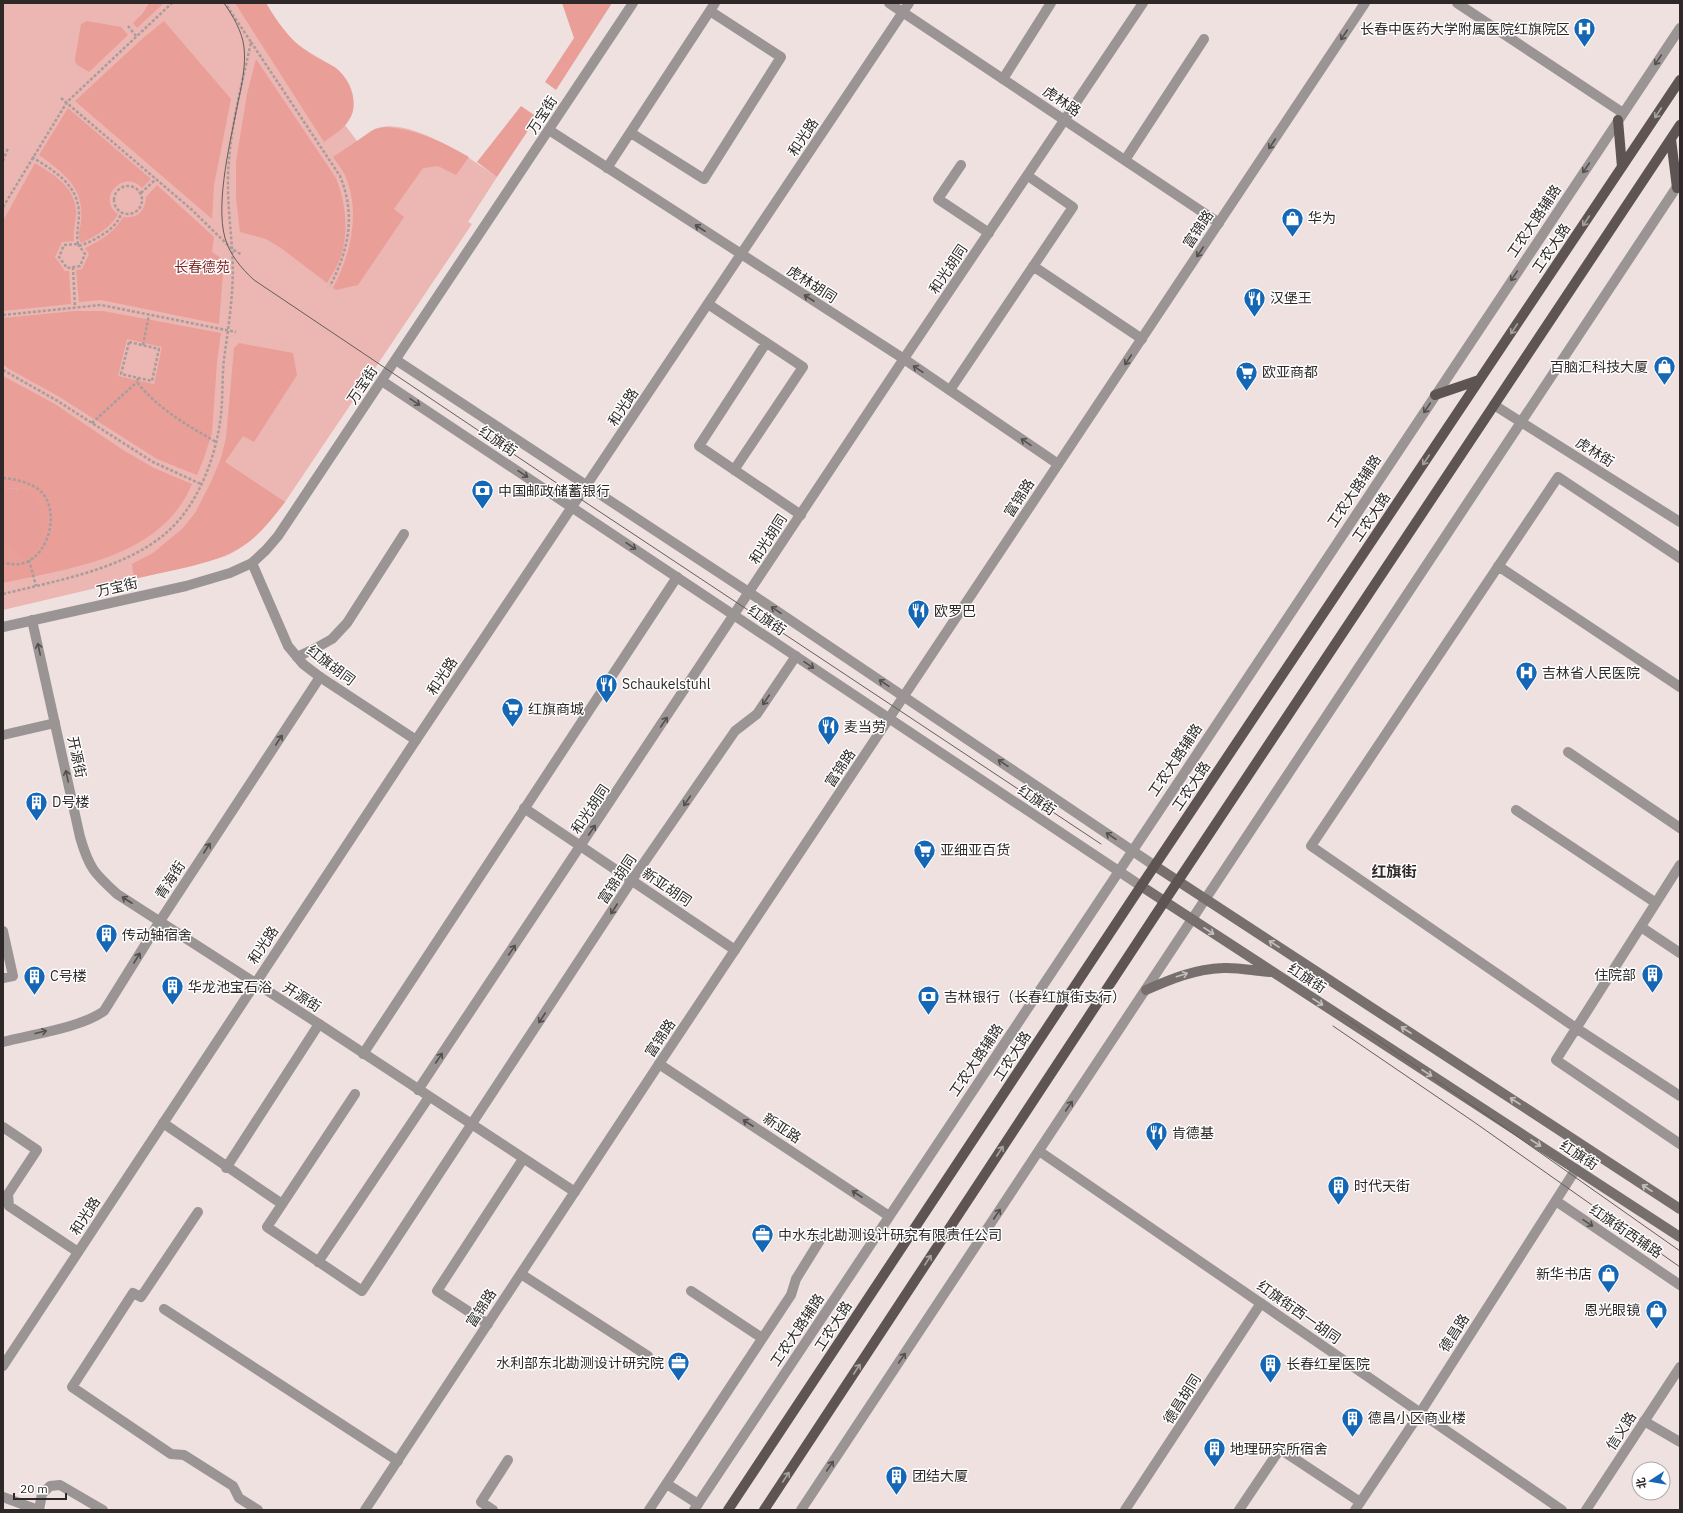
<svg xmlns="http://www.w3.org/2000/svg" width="1683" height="1513" font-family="'IBM Plex Sans','Noto Sans SC',sans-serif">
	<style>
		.green { fill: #ecb6b2 }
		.forest { fill: #e99e98; fill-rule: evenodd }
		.water { fill: #e99d98 }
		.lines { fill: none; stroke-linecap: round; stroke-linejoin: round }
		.path { stroke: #a79d9b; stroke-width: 2.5; stroke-dasharray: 3 2; stroke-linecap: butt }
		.service { stroke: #9a9594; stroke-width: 10 }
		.minor { stroke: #9a9594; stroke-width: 10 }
		.tertiary { stroke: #9a9594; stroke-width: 10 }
		.secondary { stroke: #776f6e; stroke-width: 10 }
		.primary { stroke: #5e5454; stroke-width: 10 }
		.tram { stroke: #655e5c; stroke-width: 1 }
		.oneway { stroke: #544f4e }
		.oneway2 { stroke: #a6a1a1 }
		.oneway3 { stroke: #c2bebe }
		.labels { text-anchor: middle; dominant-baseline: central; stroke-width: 3; stroke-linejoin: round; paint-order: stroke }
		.poi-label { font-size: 14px; fill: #2e2928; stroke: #fff; text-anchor: start }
		.street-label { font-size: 14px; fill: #2e2928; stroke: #fff }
		.park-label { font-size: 14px; fill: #812929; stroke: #fff }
		.neighbourhood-label { font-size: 15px; font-weight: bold; fill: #2e2928; stroke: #fff }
	</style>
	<rect width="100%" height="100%" fill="#eee1df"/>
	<path class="green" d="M3,3H266C274,17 283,30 295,42C315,60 355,68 353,103C353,112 351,118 345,125L357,141C363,137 368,132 375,129C407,115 472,159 497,177L468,222L472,224L285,502C270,522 254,541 232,553C223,558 212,560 202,563L3,610Z"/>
	<path class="forest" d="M149,3H164L137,28L133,23L143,13Z
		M235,3H266C274,17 283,30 295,42C303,49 313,56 323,61C327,63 332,65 336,68C350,79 360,104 349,120C343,130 333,135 324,142Z
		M562,3H612L556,90L545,82L574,38Z
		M87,21L121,27L128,35L89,72L76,64L75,59L81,24Z
		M164,21L231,99L214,185L212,219L75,101L142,39Z
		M256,59L336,178C345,200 348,226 343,249C340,262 333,273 327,283L281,248L266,239L240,232L236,198V162L247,94Z
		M521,106L537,117L497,177L477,162Z
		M68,108L151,179L142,188C123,168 96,199 118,214C111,228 94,237 81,243C77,236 80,229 81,222C85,188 64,173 39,155Z
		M386,127C416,129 443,142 469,157L456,175L438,166L423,168L394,209L404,217L358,285L336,290L333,288C351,254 361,212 345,175C342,169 337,163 333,157L375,129Z
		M35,163C55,175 78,189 76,216C75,224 73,232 74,241L62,242L55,257L65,271H69L71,304L3,311V221Z
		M157,185L214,237L212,252L224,260L219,324L101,300L79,302L76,270L82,269L89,254L85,248C100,241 115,232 123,217C138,219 145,211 146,197Z
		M75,311H103L221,333L217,362L212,433L204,458L197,475L157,459L58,396L9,369L3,364V318ZM127,339L162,347L154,384L118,376Z
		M239,343L293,353L297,375L254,442L243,436L225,462L285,502C274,516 264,530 250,541C221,564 171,570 134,579L132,564L153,553L183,528L195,513L211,482L221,458L226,438L234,348Z
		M3,376L55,404L123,450L154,468L192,484C162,557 72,568 3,583V546L8,547L22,561L18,489L3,488Z"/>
	<path class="water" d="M3,488C12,489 22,489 30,494C40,500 45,534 39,544C35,551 29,556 22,561L8,547L3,546Z"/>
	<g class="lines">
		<path class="path" d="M128,26L136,36
			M251,42L340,176C356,215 349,249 330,286
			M61,98L191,209L232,249L242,255
			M32,157C54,171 78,184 79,213C79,224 76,233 78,244
			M3,161L8,148
			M114 200a14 14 0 1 1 28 0a14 14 0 1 1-28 0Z
			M141,193L156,179
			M3,207L67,102L172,3
			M78,244L85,254L80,266L67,268L59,257L64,245Z
			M79,246C93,241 118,229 121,213
			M73,267L75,307
			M3,315L101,305L236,332
			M129,342L159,349L152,381L121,374Z
			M143,345L149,315
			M3,370L56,400L153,462L201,484
			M138,378L137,382C158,409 187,425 216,442
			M92,423L137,382
			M3,478C15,479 28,482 38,489C61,506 51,554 24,563C17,565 10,564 3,563
			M29,560L36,586
			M3,594C55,581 125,569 166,533C198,506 217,455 221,414C223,396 222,377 224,359C229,323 235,286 232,249C230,220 226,190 229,160C232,120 243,80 251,42L225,3"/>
		<path class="service" d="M1457,3L1623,113
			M1003,79L1051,3
			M631,133L704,179L781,57L710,11
			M1125,160L1204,39
			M961,165L938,199L989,233
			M607,168L715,3
			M1033,266L1142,339
			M708,304L803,367L734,470
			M766,343L699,446L801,515
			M950,390L1073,207L1028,176
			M1680,558L1558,477L1311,846L1576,1028L1680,1096
			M1498,566L1680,687
			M297,657L316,648L332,639L347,623L404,534
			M3,735L55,723
			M1568,752L1680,828
			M1516,810L1656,903
			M1680,865L1556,1060L1680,1144
			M1641,927L1680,953
			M3,931L13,976L3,978
			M355,1094L267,1227L362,1291L471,1125
			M163,1123L282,1204
			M3,1127L37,1150L8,1194L9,1206L78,1252
			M226,1168L319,1024
			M198,1212L141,1297L133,1293L72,1387L171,1454L184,1455L233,1486L239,1498L258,1510
			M318,1262L429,1097
			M521,1274L648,1356
			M691,1291L762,1338
			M164,1309L398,1461
			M488,1324L437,1291L523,1159
			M1644,1421L1680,1442
			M667,1484L698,1504
			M3,1497L38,1510
			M39,1510L42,1494L50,1486L60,1485L103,1510
			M493,1510L481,1502L508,1460
			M649,1510L791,1295L796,1279L822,1237
			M1239,1510L1280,1449L1360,1502"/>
		<path class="minor" d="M889,3L1219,223
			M549,130L904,359L1058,464
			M252,563L288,646L303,664L320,677L416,740
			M524,808L735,950
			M363,1054L677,577
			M659,1064L889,1216
			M418,1090C580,848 740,605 901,363C981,242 1063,124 1143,3
			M471,1125L632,880L735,731L757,714L796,656
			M1039,1151L1562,1510
			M1125,1510L1261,1303"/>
		<path class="tertiary" d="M396,360L750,593L1155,866
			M382,381L1141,886
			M1494,405L1680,522
			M32,620L80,837C89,868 94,873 117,894L319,1024L575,1192
			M3,627L186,586L230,573L252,563L266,550L278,536L633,3
			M3,1042C33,1034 80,1028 104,1011L160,921L320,677
			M1556,1201L1680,1285
			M3,1366L416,740L909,3
			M365,1510L659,1064L1365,3
			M694,1510L1680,28
			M801,1510L1680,182
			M1355,1510L1420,1413L1576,1169
			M1586,1510L1680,1367"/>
		<path class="secondary" d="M1155,866L1680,1209
			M1141,886L1680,1237
			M1146,990C1171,979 1195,969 1223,968C1238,967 1254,971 1270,972"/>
		<path class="primary" d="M1618,120L1622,167
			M1671,139L1677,188
			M1435,395L1479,380
			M728,1510L1141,886L1680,80
			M764,1510L1164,902L1680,125"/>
		<path class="tram" d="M224,3C233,16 242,31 244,47C246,65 242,84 238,102C231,139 215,202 225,238C230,255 241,268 254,280L579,498L1101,844
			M1341,1015L1481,1111L1680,1251
			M1333,1026L1474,1122L1680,1267"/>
	</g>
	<defs><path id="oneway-shaft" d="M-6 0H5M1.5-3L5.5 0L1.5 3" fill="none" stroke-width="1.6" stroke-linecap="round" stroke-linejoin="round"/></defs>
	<g class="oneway">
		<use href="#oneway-shaft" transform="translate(1344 35) rotate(124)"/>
		<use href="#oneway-shaft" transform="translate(1658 60) rotate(124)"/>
		<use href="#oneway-shaft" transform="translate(1272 144) rotate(124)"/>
		<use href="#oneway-shaft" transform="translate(1586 168) rotate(124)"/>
		<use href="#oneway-shaft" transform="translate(700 228) rotate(-147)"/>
		<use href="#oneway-shaft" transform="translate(1200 252) rotate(124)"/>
		<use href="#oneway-shaft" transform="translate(1514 276) rotate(124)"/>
		<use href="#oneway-shaft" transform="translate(809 298) rotate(-147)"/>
		<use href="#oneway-shaft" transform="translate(1128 360) rotate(124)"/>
		<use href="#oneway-shaft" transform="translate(918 369) rotate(-146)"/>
		<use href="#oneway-shaft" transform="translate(415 402) rotate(34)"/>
		<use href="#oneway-shaft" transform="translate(1427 408) rotate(124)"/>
		<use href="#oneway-shaft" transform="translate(1026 442) rotate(-146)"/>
		<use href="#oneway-shaft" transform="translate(523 474) rotate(34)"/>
		<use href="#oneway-shaft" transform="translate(631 546) rotate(34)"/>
		<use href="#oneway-shaft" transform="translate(776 610) rotate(-146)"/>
		<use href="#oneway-shaft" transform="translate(39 649) rotate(-102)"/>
		<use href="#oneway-shaft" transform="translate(809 665) rotate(34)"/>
		<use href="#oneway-shaft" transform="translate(884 683) rotate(-146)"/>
		<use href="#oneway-shaft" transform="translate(766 700) rotate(124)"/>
		<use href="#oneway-shaft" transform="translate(664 722) rotate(-56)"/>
		<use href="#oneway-shaft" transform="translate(279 740) rotate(-57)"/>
		<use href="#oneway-shaft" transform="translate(1003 763) rotate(-146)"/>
		<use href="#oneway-shaft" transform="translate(67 776) rotate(-102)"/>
		<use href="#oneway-shaft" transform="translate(687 801) rotate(124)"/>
		<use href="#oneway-shaft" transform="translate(592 830) rotate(-56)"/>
		<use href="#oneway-shaft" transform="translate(1111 836) rotate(-146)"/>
		<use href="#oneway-shaft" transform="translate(207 848) rotate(-57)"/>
		<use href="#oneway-shaft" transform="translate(127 900) rotate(-147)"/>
		<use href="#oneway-shaft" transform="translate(614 909) rotate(123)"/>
		<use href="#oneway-shaft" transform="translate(512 950) rotate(-56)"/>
		<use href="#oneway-shaft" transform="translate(137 958) rotate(-58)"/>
		<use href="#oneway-shaft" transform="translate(542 1018) rotate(123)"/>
		<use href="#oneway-shaft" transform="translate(41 1032) rotate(-14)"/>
		<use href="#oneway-shaft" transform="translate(439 1058) rotate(-56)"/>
		<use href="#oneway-shaft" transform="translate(1069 1106) rotate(-56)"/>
		<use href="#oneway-shaft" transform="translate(748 1123) rotate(-147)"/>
		<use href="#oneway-shaft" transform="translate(857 1194) rotate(-147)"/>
		<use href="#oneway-shaft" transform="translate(997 1214) rotate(-56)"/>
		<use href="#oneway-shaft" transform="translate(1588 1223) rotate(34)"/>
		<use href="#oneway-shaft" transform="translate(902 1358) rotate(-56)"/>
		<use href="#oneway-shaft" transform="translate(830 1466) rotate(-56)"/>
	</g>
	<g class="oneway2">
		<use href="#oneway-shaft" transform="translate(1658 113) rotate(124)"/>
		<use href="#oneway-shaft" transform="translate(1586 221) rotate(124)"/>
		<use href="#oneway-shaft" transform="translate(1514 329) rotate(124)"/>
		<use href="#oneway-shaft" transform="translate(1426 460) rotate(124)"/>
		<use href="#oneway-shaft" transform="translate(1000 1151) rotate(-57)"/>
		<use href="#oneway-shaft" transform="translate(928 1260) rotate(-57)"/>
		<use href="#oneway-shaft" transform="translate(857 1369) rotate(-57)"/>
		<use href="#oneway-shaft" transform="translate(786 1477) rotate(-57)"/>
	</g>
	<g class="oneway3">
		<use href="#oneway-shaft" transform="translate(1209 931) rotate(33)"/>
		<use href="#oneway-shaft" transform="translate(1274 944) rotate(-147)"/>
		<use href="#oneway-shaft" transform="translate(1182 975) rotate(-18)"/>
		<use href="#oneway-shaft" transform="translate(1318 1002) rotate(33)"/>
		<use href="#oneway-shaft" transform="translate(1406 1030) rotate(-147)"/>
		<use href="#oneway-shaft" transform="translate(1427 1073) rotate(33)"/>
		<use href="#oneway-shaft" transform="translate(1515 1101) rotate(-147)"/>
		<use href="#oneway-shaft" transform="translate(1536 1143) rotate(33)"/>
		<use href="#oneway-shaft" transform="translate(1647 1188) rotate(-147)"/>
	</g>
	<defs>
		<symbol id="hospital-pin" viewBox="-11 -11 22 30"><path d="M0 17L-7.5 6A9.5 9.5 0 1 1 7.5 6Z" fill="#1567b5" stroke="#fff"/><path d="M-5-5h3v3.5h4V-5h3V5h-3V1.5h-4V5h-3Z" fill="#fff"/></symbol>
		<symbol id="shop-pin" viewBox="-11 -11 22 30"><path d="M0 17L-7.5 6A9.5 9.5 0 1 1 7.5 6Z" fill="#1567b5" stroke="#fff"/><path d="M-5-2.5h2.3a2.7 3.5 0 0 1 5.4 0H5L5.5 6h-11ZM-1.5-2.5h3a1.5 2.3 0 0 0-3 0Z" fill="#fff"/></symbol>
		<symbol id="restaurant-pin" viewBox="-11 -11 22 30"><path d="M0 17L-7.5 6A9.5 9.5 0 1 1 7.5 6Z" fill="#1567b5" stroke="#fff"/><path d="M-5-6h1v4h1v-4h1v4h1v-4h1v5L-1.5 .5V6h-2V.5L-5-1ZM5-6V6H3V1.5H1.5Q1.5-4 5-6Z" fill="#fff"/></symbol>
		<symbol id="supermarket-pin" viewBox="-11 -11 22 30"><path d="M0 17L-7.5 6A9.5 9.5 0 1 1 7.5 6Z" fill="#1567b5" stroke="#fff"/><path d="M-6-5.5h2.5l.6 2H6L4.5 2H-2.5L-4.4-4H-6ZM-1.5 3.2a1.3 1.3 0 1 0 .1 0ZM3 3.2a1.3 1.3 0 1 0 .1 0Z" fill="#fff"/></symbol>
		<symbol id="bank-pin" viewBox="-11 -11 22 30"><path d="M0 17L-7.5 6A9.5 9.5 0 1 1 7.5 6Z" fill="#1567b5" stroke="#fff"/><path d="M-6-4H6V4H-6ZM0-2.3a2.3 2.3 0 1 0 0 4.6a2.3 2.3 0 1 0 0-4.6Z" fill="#fff"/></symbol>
		<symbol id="building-pin" viewBox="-11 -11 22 30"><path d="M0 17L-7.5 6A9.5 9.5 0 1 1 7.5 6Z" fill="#1567b5" stroke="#fff"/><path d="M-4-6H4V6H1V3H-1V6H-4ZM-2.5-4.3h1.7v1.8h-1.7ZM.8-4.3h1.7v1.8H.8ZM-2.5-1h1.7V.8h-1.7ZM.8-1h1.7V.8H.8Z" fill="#fff"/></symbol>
		<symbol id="office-pin" viewBox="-11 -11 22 30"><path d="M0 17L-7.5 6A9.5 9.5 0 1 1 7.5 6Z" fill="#1567b5" stroke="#fff"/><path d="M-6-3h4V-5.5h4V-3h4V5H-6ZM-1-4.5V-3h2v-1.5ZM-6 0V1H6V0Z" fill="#fff"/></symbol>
	</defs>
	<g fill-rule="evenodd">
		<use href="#hospital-pin" x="1572" y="16" width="25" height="34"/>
		<use href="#shop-pin" x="1280" y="206" width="25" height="34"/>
		<use href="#restaurant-pin" x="1242" y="286" width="25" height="34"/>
		<use href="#shop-pin" x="1652" y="354" width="25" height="34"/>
		<use href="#supermarket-pin" x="1234" y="360" width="25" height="34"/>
		<use href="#bank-pin" x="470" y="478" width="25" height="34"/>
		<use href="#restaurant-pin" x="906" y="598" width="25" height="34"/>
		<use href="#hospital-pin" x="1514" y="660" width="25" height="34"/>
		<use href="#restaurant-pin" x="594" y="672" width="25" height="34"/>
		<use href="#supermarket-pin" x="500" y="696" width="25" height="34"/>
		<use href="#restaurant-pin" x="816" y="714" width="25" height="34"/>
		<use href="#building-pin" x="24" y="790" width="25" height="34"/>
		<use href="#supermarket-pin" x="912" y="838" width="25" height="34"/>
		<use href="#building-pin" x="94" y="922" width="25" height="34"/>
		<use href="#building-pin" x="1640" y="962" width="25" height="34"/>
		<use href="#building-pin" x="22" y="964" width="25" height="34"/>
		<use href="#building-pin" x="160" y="974" width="25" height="34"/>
		<use href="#bank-pin" x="916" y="984" width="25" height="34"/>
		<use href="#restaurant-pin" x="1144" y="1120" width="25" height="34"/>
		<use href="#building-pin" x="1326" y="1174" width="25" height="34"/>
		<use href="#office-pin" x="750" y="1222" width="25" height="34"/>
		<use href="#shop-pin" x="1596" y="1262" width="25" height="34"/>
		<use href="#shop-pin" x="1644" y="1298" width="25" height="34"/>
		<use href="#office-pin" x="666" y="1350" width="25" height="34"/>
		<use href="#building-pin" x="1258" y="1352" width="25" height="34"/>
		<use href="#building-pin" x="1340" y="1406" width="25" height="34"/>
		<use href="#building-pin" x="1202" y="1436" width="25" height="34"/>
		<use href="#building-pin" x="884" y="1464" width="25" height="34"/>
	</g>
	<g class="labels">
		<g class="poi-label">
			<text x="1570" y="29" text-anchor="end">长春中医药大学附属医院红旗院区</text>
			<text x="1308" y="218">华为</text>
			<text x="1270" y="298">汉堡王</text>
			<text x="1648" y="367" text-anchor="end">百脑汇科技大厦</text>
			<text x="1262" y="372">欧亚商都</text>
			<text x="498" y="491">中国邮政储蓄银行</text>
			<text x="934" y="611">欧罗巴</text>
			<text x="1542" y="673">吉林省人民医院</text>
			<text x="622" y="684">Schaukelstuhl</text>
			<text x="528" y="709">红旗商城</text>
			<text x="844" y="727">麦当劳</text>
			<text x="52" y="802">D号楼</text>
			<text x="940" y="850">亚细亚百货</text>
			<text x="122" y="935">传动轴宿舍</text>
			<text x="1636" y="975" text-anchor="end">住院部</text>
			<text x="50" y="976">C号楼</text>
			<text x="188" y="987">华龙池宝石浴</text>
			<text x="944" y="997">吉林银行（长春红旗街支行）</text>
			<text x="1172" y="1133">肯德基</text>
			<text x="1354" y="1186">时代天街</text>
			<text x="778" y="1235">中水东北勘测设计研究有限责任公司</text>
			<text x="1592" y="1274" text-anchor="end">新华书店</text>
			<text x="1640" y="1310" text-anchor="end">恩光眼镜</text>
			<text x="664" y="1363" text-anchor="end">水利部东北勘测设计研究院</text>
			<text x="1286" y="1364">长春红星医院</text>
			<text x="1368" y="1418">德昌小区商业楼</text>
			<text x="1230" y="1449">地理研究所宿舍</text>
			<text x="912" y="1476">团结大厦</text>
		</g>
		<g class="street-label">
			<text transform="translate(1062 101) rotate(34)">虎林路</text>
			<text transform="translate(542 115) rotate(-57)">万宝街</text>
			<text transform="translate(803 137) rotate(-56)">和光路</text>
			<text transform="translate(1534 221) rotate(-56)">工农大路辅路</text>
			<text transform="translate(1198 229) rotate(-56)">富锦路</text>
			<text transform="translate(1551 248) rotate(-56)">工农大路</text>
			<text transform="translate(948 269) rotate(-56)">和光胡同</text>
			<text transform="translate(812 284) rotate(33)">虎林胡同</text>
			<text transform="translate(362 385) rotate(-56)">万宝街</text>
			<text transform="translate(623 407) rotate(-56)">和光路</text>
			<text transform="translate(498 441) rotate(34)">红旗街</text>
			<text transform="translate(1595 452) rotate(32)">虎林街</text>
			<text transform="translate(1354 491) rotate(-56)">工农大路辅路</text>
			<text transform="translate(1019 498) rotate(-57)">富锦路</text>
			<text transform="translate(1371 517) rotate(-56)">工农大路</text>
			<text transform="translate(768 539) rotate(-57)">和光胡同</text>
			<text transform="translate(117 587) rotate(-13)">万宝街</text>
			<text transform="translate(767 620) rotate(34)">红旗街</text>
			<text transform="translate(331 665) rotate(37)">红旗胡同</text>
			<text transform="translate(442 676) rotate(-56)">和光路</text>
			<text transform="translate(77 757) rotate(78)">开源街</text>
			<text transform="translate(1175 760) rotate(-56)">工农大路辅路</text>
			<text transform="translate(840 768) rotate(-56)">富锦路</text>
			<text transform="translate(1191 786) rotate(-56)">工农大路</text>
			<text transform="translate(1037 800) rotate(34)">红旗街</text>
			<text transform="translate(590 809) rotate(-56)">和光胡同</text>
			<text transform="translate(617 879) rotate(-56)">富锦胡同</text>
			<text transform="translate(170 880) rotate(-57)">青海街</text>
			<text transform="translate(667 887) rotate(34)">新亚胡同</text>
			<text transform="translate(263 945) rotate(-56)">和光路</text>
			<text transform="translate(1307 978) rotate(33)">红旗街</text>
			<text transform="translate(302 997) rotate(32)">开源街</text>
			<text transform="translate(660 1038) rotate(-56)">富锦路</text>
			<text transform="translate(1012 1056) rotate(-57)">工农大路</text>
			<text transform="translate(976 1060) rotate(-56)">工农大路辅路</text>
			<text transform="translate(782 1128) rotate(33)">新亚路</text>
			<text transform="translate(1579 1155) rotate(33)">红旗街</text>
			<text transform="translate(85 1216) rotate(-57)">和光路</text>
			<text transform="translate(1626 1231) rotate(34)">红旗街西辅路</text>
			<text transform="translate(481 1308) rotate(-57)">富锦路</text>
			<text transform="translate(1299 1312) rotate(35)">红旗街西一胡同</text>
			<text transform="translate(833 1326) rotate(-57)">工农大路</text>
			<text transform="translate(797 1330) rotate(-56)">工农大路辅路</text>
			<text transform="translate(1454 1333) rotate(-57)">德昌路</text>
			<text transform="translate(1182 1399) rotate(-57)">德昌胡同</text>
			<text transform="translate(1621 1431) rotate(-57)">信义路</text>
		</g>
		<g class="park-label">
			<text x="202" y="267">长春德苑</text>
		</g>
		<g class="neighbourhood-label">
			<text x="1394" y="871">红旗街</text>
		</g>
	</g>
	<rect width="1683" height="1513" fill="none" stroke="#2e2928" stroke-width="8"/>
	<g transform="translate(1651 1481) rotate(258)"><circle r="19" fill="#ffffff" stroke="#aba9a9"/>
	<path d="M0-3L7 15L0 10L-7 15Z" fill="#1567b5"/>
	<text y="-6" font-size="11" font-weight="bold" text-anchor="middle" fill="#2e2928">北</text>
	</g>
	<path d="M14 1493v6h52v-6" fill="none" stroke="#2e2928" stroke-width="2"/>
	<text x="20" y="1493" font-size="12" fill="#2e2928" stroke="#ffffff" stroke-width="3" paint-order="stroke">20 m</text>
</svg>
